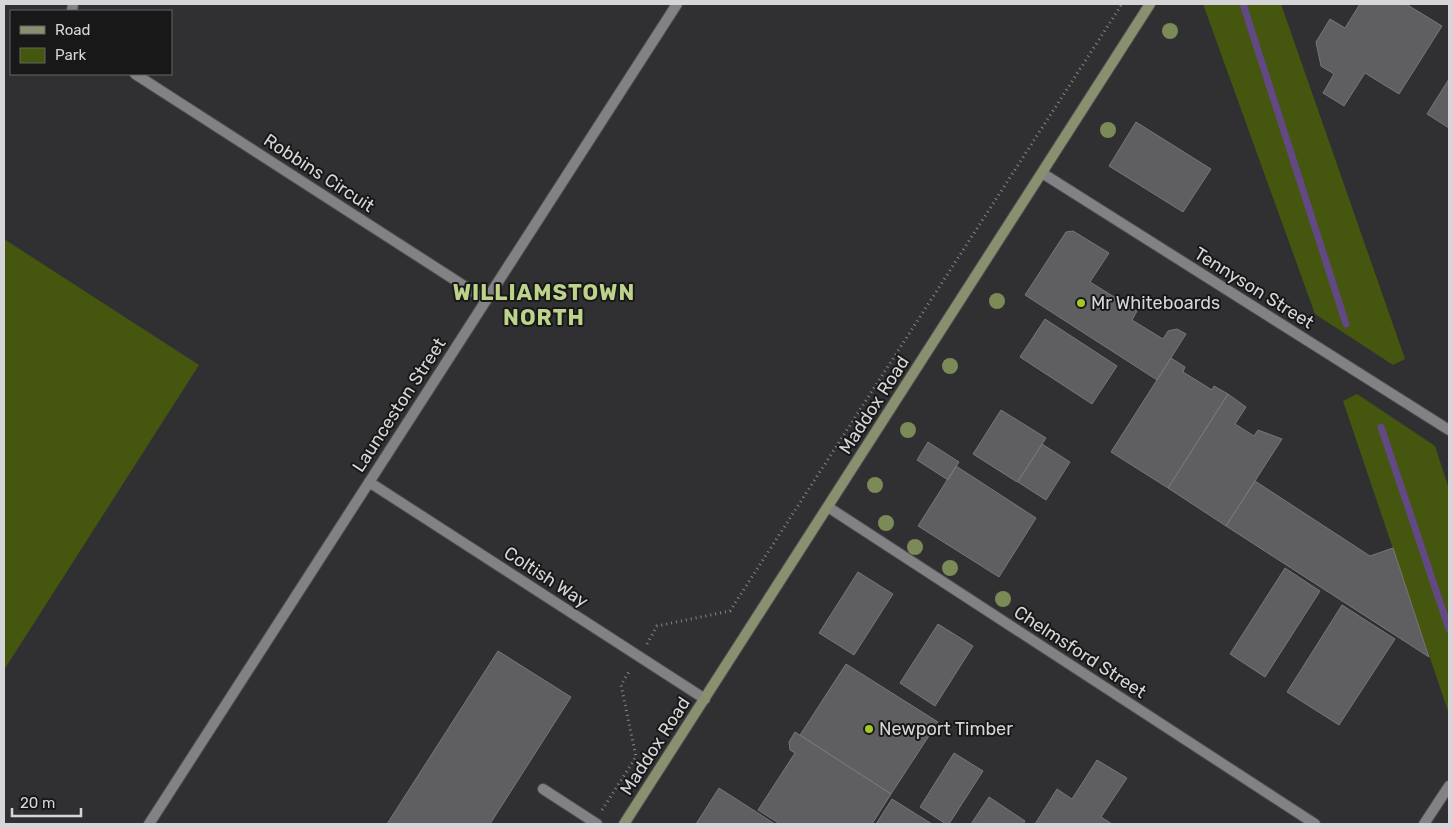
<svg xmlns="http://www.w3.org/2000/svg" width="1453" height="828" font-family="Rubik,sans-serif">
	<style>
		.green { fill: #45560f }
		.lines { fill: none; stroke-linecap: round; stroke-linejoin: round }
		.stream { stroke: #624986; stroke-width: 7 }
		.building { fill: #5f5e61; stroke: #78767a }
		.lane-casing { stroke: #4d4d4f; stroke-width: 12 }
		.street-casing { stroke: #4d4d4f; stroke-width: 12 }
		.secondary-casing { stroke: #4d4d4f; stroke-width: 12 }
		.path { stroke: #878689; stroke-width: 3; stroke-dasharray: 1 4; stroke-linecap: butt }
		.lane { stroke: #828184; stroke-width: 10 }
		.street { stroke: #828184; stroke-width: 10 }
		.secondary { stroke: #889070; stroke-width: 10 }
		.tree { fill: #7b8a56 }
		.poi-dot { fill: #a4c825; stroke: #181819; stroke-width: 2 }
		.labels { text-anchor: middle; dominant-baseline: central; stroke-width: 4; stroke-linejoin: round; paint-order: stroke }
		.street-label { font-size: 18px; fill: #d6d5d7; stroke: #181819 }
		.poi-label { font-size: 18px; fill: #d6d5d7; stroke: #181819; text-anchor: start }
		.district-label { font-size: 22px; font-weight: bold; letter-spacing: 1px; fill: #bdd38a; stroke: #181819 }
	</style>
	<rect width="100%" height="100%" fill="#302f32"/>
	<path class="green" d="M1203,4H1281L1405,359L1393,365L1315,314Z
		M4,239L199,365L4,670Z
		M1357,394L1435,446L1449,489V714L1343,401Z"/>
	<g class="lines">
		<path class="stream" d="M1243,4L1346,324
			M1381,427L1449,629"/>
	</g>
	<path class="building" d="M1360,4H1406L1442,26L1399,94L1365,73L1344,106L1323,93L1334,74L1321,66L1316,42L1330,19L1345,28Z
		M1449,79V128L1427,114Z
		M1136,122L1211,169L1183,212L1109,166Z
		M1073,231L1109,253L1090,282L1137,311L1132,320L1163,339L1168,331L1177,329L1186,334L1157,380L1025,295L1066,232Z
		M1045,319L1117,366L1092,404L1020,357Z
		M1171,358L1185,367L1183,372L1212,390L1214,386L1228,394L1168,488L1111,452Z
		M1228,394L1246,407L1235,424L1254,436L1258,430L1282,439L1226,526L1168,488Z
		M1001,410L1046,438L1017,482L973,454Z
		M928,442L959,462L948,480L917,460Z
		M1042,444L1070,462L1046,500L1018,482Z
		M956,466L1036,518L999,577L918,526Z
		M1255,481L1370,556L1393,548L1429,657L1226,526Z
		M1285,568L1320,591L1265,677L1230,654Z
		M858,572L893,594L854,655L819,633Z
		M1342,605L1395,639L1339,725L1287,692Z
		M938,624L973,646L935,706L900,683Z
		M498,651L571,697L490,824H387Z
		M846,664L938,722L891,794L800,735Z
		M795,732L891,794L872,824H780L758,810L795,753L790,750L789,742Z
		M954,753L983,771L949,824H946L920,807Z
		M1097,760L1127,778L1101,817L1112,824H1035L1057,789L1072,799Z
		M719,788L775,824H696Z
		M989,797L1025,821L1023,824H971Z
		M892,799L932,824H876Z"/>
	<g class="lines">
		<defs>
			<path id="lane" d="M543,789L597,824"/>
			<path id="street" d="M72,11L73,4
				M135,74L486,300
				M1042,173L1449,430
				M369,482L705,699
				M828,507L1315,824
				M149,824L677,4
				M1424,824L1449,786"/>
			<path id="secondary" d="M624,824L1150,4"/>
		</defs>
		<use href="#lane" class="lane-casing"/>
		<use href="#street" class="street-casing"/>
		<use href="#secondary" class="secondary-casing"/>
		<path class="path" d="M647,644L657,626L730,611L1122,4
			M602,810L636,757L621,685L630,670"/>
		<use href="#lane" class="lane"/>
		<use href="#street" class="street"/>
		<use href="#secondary" class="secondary"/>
	</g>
	<g class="tree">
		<circle cx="1170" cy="31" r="8"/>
		<circle cx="1108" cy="130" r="8"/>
		<circle cx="997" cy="301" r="8"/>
		<circle cx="950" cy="366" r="8"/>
		<circle cx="908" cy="430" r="8"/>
		<circle cx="875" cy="485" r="8"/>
		<circle cx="886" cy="523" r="8"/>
		<circle cx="915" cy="547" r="8"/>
		<circle cx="950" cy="568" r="8"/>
		<circle cx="1003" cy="599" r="8"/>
	</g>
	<g class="poi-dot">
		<circle cx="1081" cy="303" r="5"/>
		<circle cx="869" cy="729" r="5"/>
	</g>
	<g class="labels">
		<g class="street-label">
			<text transform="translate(319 173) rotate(33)">Robbins Circuit</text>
			<text transform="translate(1254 288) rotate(32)">Tennyson Street</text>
			<text transform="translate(399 405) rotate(-57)">Launceston Street</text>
			<text transform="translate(874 405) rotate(-57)">Maddox Road</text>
			<text transform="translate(546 577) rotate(33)">Coltish Way</text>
			<text transform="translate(1080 652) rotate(33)">Chelmsford Street</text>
			<text transform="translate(655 746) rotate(-57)">Maddox Road</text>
		</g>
		<g class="poi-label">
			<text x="1091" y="303">Mr Whiteboards</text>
			<text x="879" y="729">Newport Timber</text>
		</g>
		<g class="district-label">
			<text x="544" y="292">WILLIAMSTOWN<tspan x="544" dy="25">NORTH</tspan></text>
		</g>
	</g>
	<rect width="1453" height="828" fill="none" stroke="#d6d5d7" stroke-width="10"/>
	<rect x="10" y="10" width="162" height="65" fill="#181819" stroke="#646465"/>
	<rect x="20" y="26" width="25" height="8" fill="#889070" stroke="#646465"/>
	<text x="55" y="35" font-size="15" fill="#d6d5d7">Road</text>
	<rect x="20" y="48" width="25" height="15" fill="#45560f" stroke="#646465"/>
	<text x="55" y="60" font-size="15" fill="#d6d5d7">Park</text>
	<path d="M12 808v8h69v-8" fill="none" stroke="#d6d5d7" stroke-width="2.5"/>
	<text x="20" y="808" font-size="15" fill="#d6d5d7" stroke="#181819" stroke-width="4" paint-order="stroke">20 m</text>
</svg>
